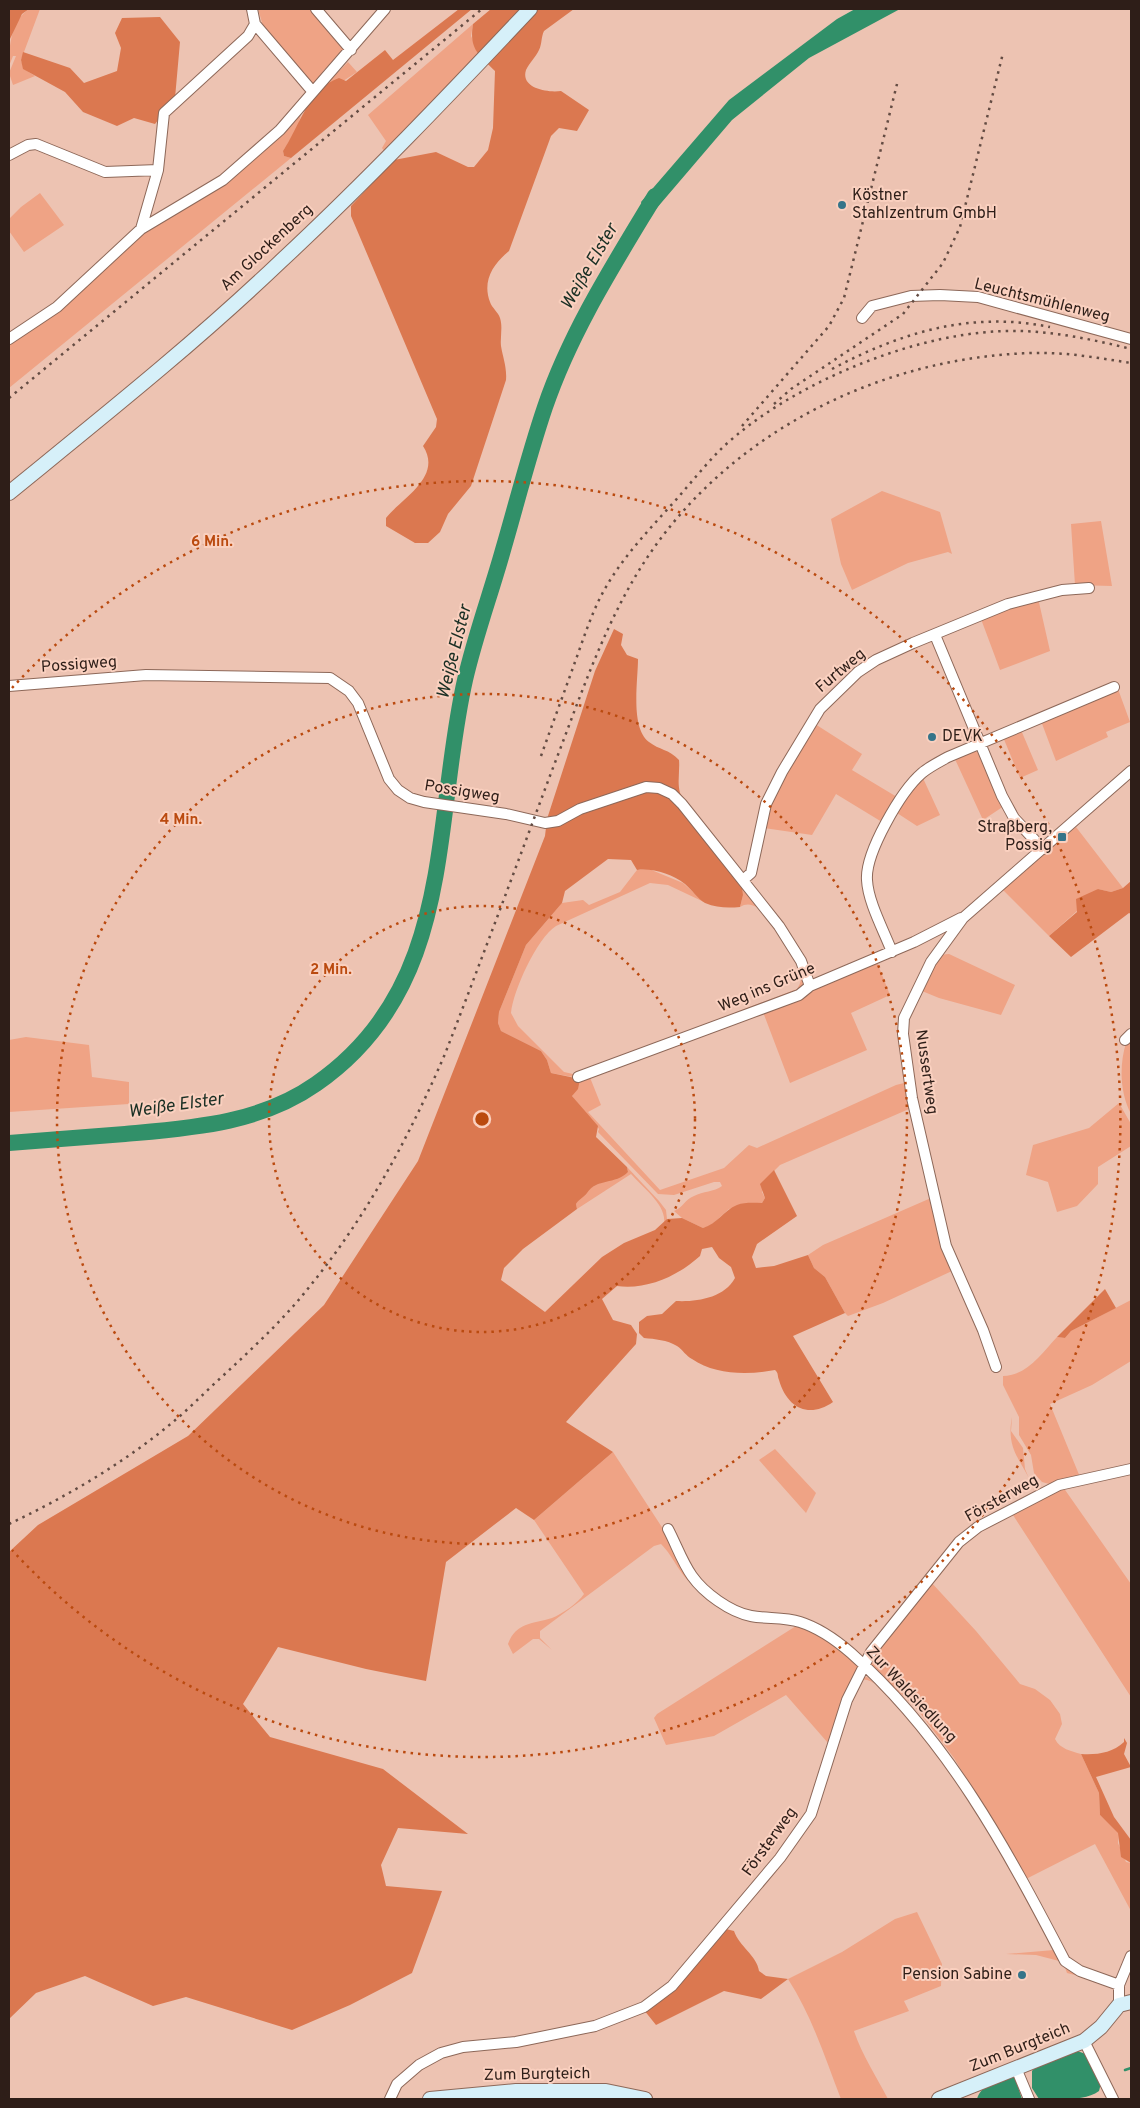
<svg xmlns="http://www.w3.org/2000/svg" width="1140" height="2108" font-family="Overpass,sans-serif">
	<style>
		.green { fill: #efa385 }
		.forest { fill: #db7850 }
		.water { fill: #319069 }
		.lines { fill: none; stroke-linecap: round; stroke-linejoin: round }
		.stream { stroke: #319069; stroke-width: 2.5 }
		.river { stroke: #319069; stroke-width: 16 }
		.street-casing { stroke: #8d6859; stroke-width: 12 }
		.secondary-casing { stroke: #8d6859; stroke-width: 16 }
		.street { stroke: #fff; stroke-width: 10 }
		.secondary { stroke: #d6f0f9; stroke-width: 14 }
		.rail { stroke: #644c43; stroke-width: 2.5; stroke-dasharray: 2.5 5; stroke-linecap: butt }
		.ring { fill: none; stroke: #ba4a0f; stroke-width: 2.5; stroke-dasharray: 2.5 5 }
		.poi-dot { fill: #357489; stroke: #fad0bf; stroke-width: 2 }
		.labels { text-anchor: middle; dominant-baseline: central; stroke-width: 4; stroke-linejoin: round; paint-order: stroke }
		.poi-label { font-size: 16px; fill: #2e1e18; stroke: #fad0bf; text-anchor: start }
		.street-label { font-size: 16px; fill: #2e1e18; stroke: #fad0bf }
		.water-label { font-size: 18px; font-style: italic; fill: #1a2f24; stroke: #fad0bf }
		.centre { fill: #ba4a0f; stroke: #fad0bf; stroke-width: 2.5 }
		.ring-label { font-size: 15px; text-anchor: middle; font-weight: bold; fill: #ba4a0f; stroke: #fad0bf; stroke-width: 4; stroke-linejoin: round; paint-order: stroke }
	</style>
	<rect width="100%" height="100%" fill="#edc3b2"/>
	<path class="green" d="M29,9H40L21,60L24,69L35,76L13,85L9,73L16,56H13L9,66C9,46 11,21 29,9Z
		M258,9H312L346,49L324,70L312,87L264,29Z
		M473,24L471,36L480,55L385,152L382,148L386,141L368,115Z
		M348,62L357,72L311,102L301,114L298,127L283,151L284,156L291,158L9,388V343L145,232L211,193L242,170Z
		M40,193L64,225L24,252L9,231V219L21,207Z
		M882,491L940,512L952,554L948,552L908,563L852,590L841,564L831,519Z
		M1101,521L1112,586L1075,585L1071,524Z
		M1038,598L1050,651L1000,670L981,619Z
		M1118,689L1130,722L1106,732L1108,737L1056,761L1041,721Z
		M815,724L862,754L852,770L897,797L882,822L836,794L812,835L764,828L770,800Z
		M1021,730L1038,770L1020,778L1003,737Z
		M973,750L979,753L1004,806L983,820L954,757Z
		M922,776L940,815L917,826L897,813Z
		M1076,827L1123,888L1111,892L1098,889L1077,911L1049,936L1002,889Z
		M649,869L683,883L704,902L668,885L650,883L556,926C537,938 513,991 511,1013L518,1026L564,1072L573,1074L580,1072L797,989C799,986 801,982 801,978C801,961 771,918 758,908C752,904 746,903 740,907L743,895L742,886C759,905 813,962 804,988L762,1007L573,1077L551,1073L547,1060L541,1051L501,1031L498,1023L499,1012L526,945L562,903L583,900L589,905L620,892L637,870Z
		M949,954L1015,985L1001,1015L939,998L922,991L938,955Z
		M877,962L890,995L851,1013L867,1050L790,1083L763,1012Z
		M26,1037L89,1045L92,1077L129,1082V1104L9,1112V1040Z
		M1131,1041V1114C1120,1093 1119,1066 1126,1043Z
		M589,1075L601,1105L588,1112L660,1190L724,1168L749,1145L757,1148L896,1085L904,1083L909,1109L780,1165L769,1176L762,1192L765,1198L762,1203L729,1209L710,1226L703,1228L682,1218L674,1211C683,1208 685,1199 694,1196C703,1191 714,1192 722,1186L720,1182H714L674,1195L658,1194L598,1132L599,1129L572,1096L580,1081Z
		M1119,1103L1131,1124V1146L1098,1167V1184L1077,1206L1057,1212L1048,1182L1026,1175L1033,1145L1089,1128Z
		M627,1167L659,1201L666,1210L667,1219L664,1223C667,1205 642,1187 631,1174L577,1209L576,1204C588,1183 606,1182 628,1172Z
		M931,1198L942,1249L952,1271L883,1303L848,1316L845,1313L825,1277L814,1268L808,1255L823,1245Z
		M1131,1300V1361L1092,1385L1050,1404L1080,1477L1053,1485L1042,1482L1034,1473L1031,1455L1019,1435V1417L1003,1385V1376C1028,1375 1041,1354 1057,1337L1065,1338L1071,1331Z
		M1012,1417L1011,1431L1023,1448L1025,1469L1035,1493C1025,1462 1005,1453 1012,1417Z
		M775,1449L816,1493L806,1513L759,1460Z
		M613,1452L667,1535L697,1588C680,1577 675,1558 661,1544L654,1546L540,1631V1638L552,1650L539,1639H533L513,1654L508,1644C516,1622 533,1624 552,1618C562,1614 578,1603 584,1594L534,1520Z
		M1063,1487L1131,1584V1697L1011,1512Z
		M930,1581L976,1631L1020,1684L1035,1689L1050,1700L1060,1714L1062,1724L1055,1739C1060,1749 1071,1751 1081,1754L1099,1793L1100,1815L1119,1833L1118,1843L1126,1862L1131,1863V1911L1095,1844L1026,1879L954,1758L917,1709L869,1664L881,1644Z
		M796,1626L833,1641L857,1665V1670L828,1743L786,1695L714,1736L666,1745L654,1718L657,1714Z
		M867,1677L908,1714L951,1768L973,1800L1070,1970L1111,1984L1067,1973L1063,1962L1036,1955L1006,1954L1054,1950C1004,1863 961,1768 888,1697C880,1690 872,1677 860,1680L854,1688L861,1678Z
		M917,1912L942,1964L941,1986L904,2001L909,2011L854,2031C862,2055 876,2076 888,2099H841C825,2058 812,2016 788,1979L842,1952L895,1919Z"/>
	<path class="forest" d="M9,9H29L22,14L9,41Z
		M459,9H472L291,158L284,156L283,151C299,127 309,88 339,78L346,81L385,50L393,60Z
		M491,9H574L544,31C541,37 542,44 539,50C536,57 529,63 526,70C520,89 549,93 561,91L589,110L577,131L559,128L551,136L509,251C493,264 482,281 490,302C492,308 498,312 500,318C503,327 500,337 501,346C503,358 507,367 506,380L471,486L448,514L440,532L428,543H415L386,526V518C402,498 443,477 423,446L436,427L437,419L351,216V206L394,160L436,152L468,167H474L488,150L493,128L495,71C478,54 469,49 473,24Z
		M160,17L180,42L175,98L155,124L134,118L117,126L83,112L65,92L23,69L21,60L23,52L70,68L84,83L117,71L121,48L115,33L122,18Z
		M614,629L623,634L621,645L627,655L638,659C638,681 630,728 649,742C659,750 669,749 679,760C680,771 677,782 680,793L742,886L743,895L740,907C728,908 717,908 705,903C698,899 692,890 685,884C672,874 653,868 637,870L631,860L608,859L565,891L562,903L526,945L499,1012L498,1023L501,1031L541,1051L547,1060L551,1073L580,1079L578,1089L572,1096L598,1126L596,1137L627,1167L628,1172C615,1185 597,1178 587,1193C584,1197 579,1199 576,1204L577,1209L523,1249L504,1268L501,1280L545,1312L602,1257L624,1243L655,1230L667,1219L682,1218L703,1228C717,1224 724,1210 737,1205C745,1202 754,1203 762,1203L765,1198L760,1184L774,1170L797,1216L757,1244L752,1257L756,1268L774,1266L808,1255L814,1268L825,1277L845,1313L793,1336L833,1402C809,1419 787,1408 779,1380C777,1375 779,1374 775,1370C748,1375 715,1375 692,1359C686,1356 683,1350 677,1346C667,1340 655,1339 644,1338L639,1333V1322L647,1316L662,1314L676,1301C697,1302 724,1298 735,1278L731,1267L719,1258L712,1247L702,1249L700,1256C678,1276 647,1290 617,1286L602,1299L613,1320L631,1325L637,1334L636,1344L566,1422L613,1452L534,1520L516,1508L446,1562L426,1681L366,1669L278,1647L243,1704L270,1737L383,1769L468,1834L398,1828L381,1865L386,1886L442,1891L412,1973L350,2005L292,2030L186,1997L153,2006L85,1976L36,1993L9,2019V1552L38,1525L188,1436L324,1305L418,1161L545,836L547,819L595,671Z
		M1131,881V914L1129,913L1071,957L1049,936L1077,912L1076,899L1098,889L1111,892L1123,888Z
		M1105,1289L1116,1308L1071,1331L1065,1338L1057,1337Z
		M1124,1738L1127,1743L1124,1754L1131,1767L1096,1777L1114,1817L1131,1840V1863L1121,1857L1118,1833L1100,1815L1099,1793L1081,1754C1097,1755 1112,1753 1124,1742Z
		M726,1929L734,1931C739,1946 757,1956 759,1971L766,1976L788,1979L761,1999L724,1991L656,2025L644,2010Z"/>
	<path class="water" d="M855,9H900L809,58L732,120L656,209L645,213L641,202L729,100L837,19Z
		M1077,2051L1086,2054L1101,2083L1099,2091C1084,2102 1057,2099 1039,2099L1032,2088V2071L1037,2065Z
		M1008,2077L1015,2078L1022,2099H977C981,2085 996,2082 1008,2077Z"/>
	<g class="lines">
		<path class="stream" d="M1125,2070L1131,2068"/>
		<path class="river" d="M9,1143C47,1140 86,1137 125,1134C191,1128 259,1124 316,1084C456,987 432,826 465,680C475,636 491,593 503,550C517,502 529,454 545,407C571,331 614,264 655,196"/>
		<defs>
			<path id="street" d="M316,9L351,50
				M255,24L313,92
				M9,155L28,145L36,144L105,172L158,170
				M141,229L158,170L164,113L248,36L255,24L252,9
				M862,318L872,306L911,296L940,295L978,297L1131,339
				M9,339L57,307L141,229L223,180L280,130L385,9
				M935,635L1002,796L1014,818L1043,849
				M9,686L146,675L330,678L349,691L358,703L389,779L398,790L410,798L424,802L506,814L545,823L558,821L580,809L646,787L659,788L672,794L682,804L779,926L801,961L810,986
				M743,880L751,873L766,804L782,772L820,709L858,672L876,660L913,643L1008,604L1062,590L1089,588
				M892,952C884,931 868,902 867,880C865,853 901,791 922,773C929,767 939,762 948,757L1114,687
				M1125,1040L1131,1034
				M578,1077L799,995L810,986L914,942L961,918
				M996,1367L983,1330L946,1246L912,1098L903,1034L904,1018L931,962L963,918L1131,771
				M668,1529C676,1544 682,1562 692,1576C704,1593 730,1612 751,1616C767,1619 784,1617 800,1622C819,1628 836,1640 851,1653C948,1739 1006,1848 1065,1961L1080,1971L1119,1985
				M1119,2005V1985L1131,1956
				M1084,2041L1113,2099
				M1016,2068L1029,2099
				M390,2099L397,2084L419,2065L441,2053L463,2047L516,2042L595,2026L644,2007L672,1986L780,1858L811,1814L847,1700L871,1652L959,1542L978,1527L1059,1485L1131,1469"/>
			<path id="secondary" d="M9,493C101,418 194,344 280,262C367,181 449,95 530,9
				M430,2099L516,2091H606L645,2099
				M939,2099L1084,2041L1101,2027L1119,2005L1131,2002"/>
		</defs>
		<use href="#street" class="street-casing"/>
		<use href="#secondary" class="secondary-casing"/>
		<use href="#street" class="street"/>
		<use href="#secondary" class="secondary"/>
		<path class="rail" d="M832,369C902,332 971,311 1050,327
			M9,398L482,9
			M774,404L791,389L903,314L943,263L960,227L1003,53
			M742,426L829,326L844,298L897,84
			M541,756C552,725 564,693 575,662C583,640 590,618 600,598C618,562 647,532 674,502C690,484 705,465 722,448C792,382 924,328 1020,331C1058,332 1095,340 1131,349
			M9,1524C66,1497 124,1463 173,1422C191,1407 208,1389 226,1373C255,1346 285,1318 310,1286C367,1216 409,1137 445,1054C481,961 516,867 551,773C577,706 599,638 635,577C717,438 875,357 1033,353C1066,352 1099,358 1131,363"/>
	</g>
	<g class="ring">
		<circle cx="482" cy="1119" r="213"/>
		<circle cx="482" cy="1119" r="425"/>
		<path d="M12 688A638 638 0 1 1 12 1550"/>
	</g>
	<g class="poi-dot">
		<circle cx="842" cy="205" r="5"/>
		<circle cx="932" cy="737" r="5"/>
		<rect x="1057" y="832" width="10" height="10" rx="2.5"/>
		<circle cx="1022" cy="1975" r="5"/>
	</g>
	<g class="labels">
		<g class="poi-label">
			<text x="852" y="196">Köstner<tspan x="852" dy="18">Stahlzentrum GmbH</tspan></text>
			<text x="942" y="737">DEVK</text>
			<text x="1052" y="828" text-anchor="end">Straßberg,<tspan x="1052" dy="18">Possig</tspan></text>
			<text x="1012" y="1975" text-anchor="end">Pension Sabine</text>
		</g>
		<g class="street-label">
			<text transform="translate(267 248) rotate(-43)">Am Glockenberg</text>
			<text transform="translate(1042 301) rotate(14)">Leuchtsmühlenweg</text>
			<text transform="translate(79 665) rotate(-4)">Possigweg</text>
			<text transform="translate(841 671) rotate(-40)">Furtweg</text>
			<text transform="translate(462 792) rotate(9)">Possigweg</text>
			<text transform="translate(767 988) rotate(-23)">Weg ins Grüne</text>
			<text transform="translate(926 1072) rotate(82)">Nussertweg</text>
			<text transform="translate(1002 1499) rotate(-29)">Försterweg</text>
			<text transform="translate(911 1695) rotate(47)">Zur Waldsiedlung</text>
			<text transform="translate(770 1842) rotate(-54)">Försterweg</text>
			<text transform="translate(1020 2048) rotate(-22)">Zum Burgteich</text>
			<text transform="translate(537 2075) rotate(-1)">Zum Burgteich</text>
		</g>
		<g class="water-label">
			<text transform="translate(590 267) rotate(-60)">Weiße Elster</text>
			<text transform="translate(455 652) rotate(-76)">Weiße Elster</text>
			<text transform="translate(176 1106) rotate(-8)">Weiße Elster</text>
		</g>
	</g>
	<circle cx="482" cy="1119" r="8" class="centre"/>
	<g class="ring-label">
		<text x="212" y="546">6 Min.</text>
		<text x="181" y="824">4 Min.</text>
		<text x="331" y="974">2 Min.</text>
	</g>
	<rect width="1140" height="2108" fill="none" stroke="#2e1e18" stroke-width="20"/>
</svg>
